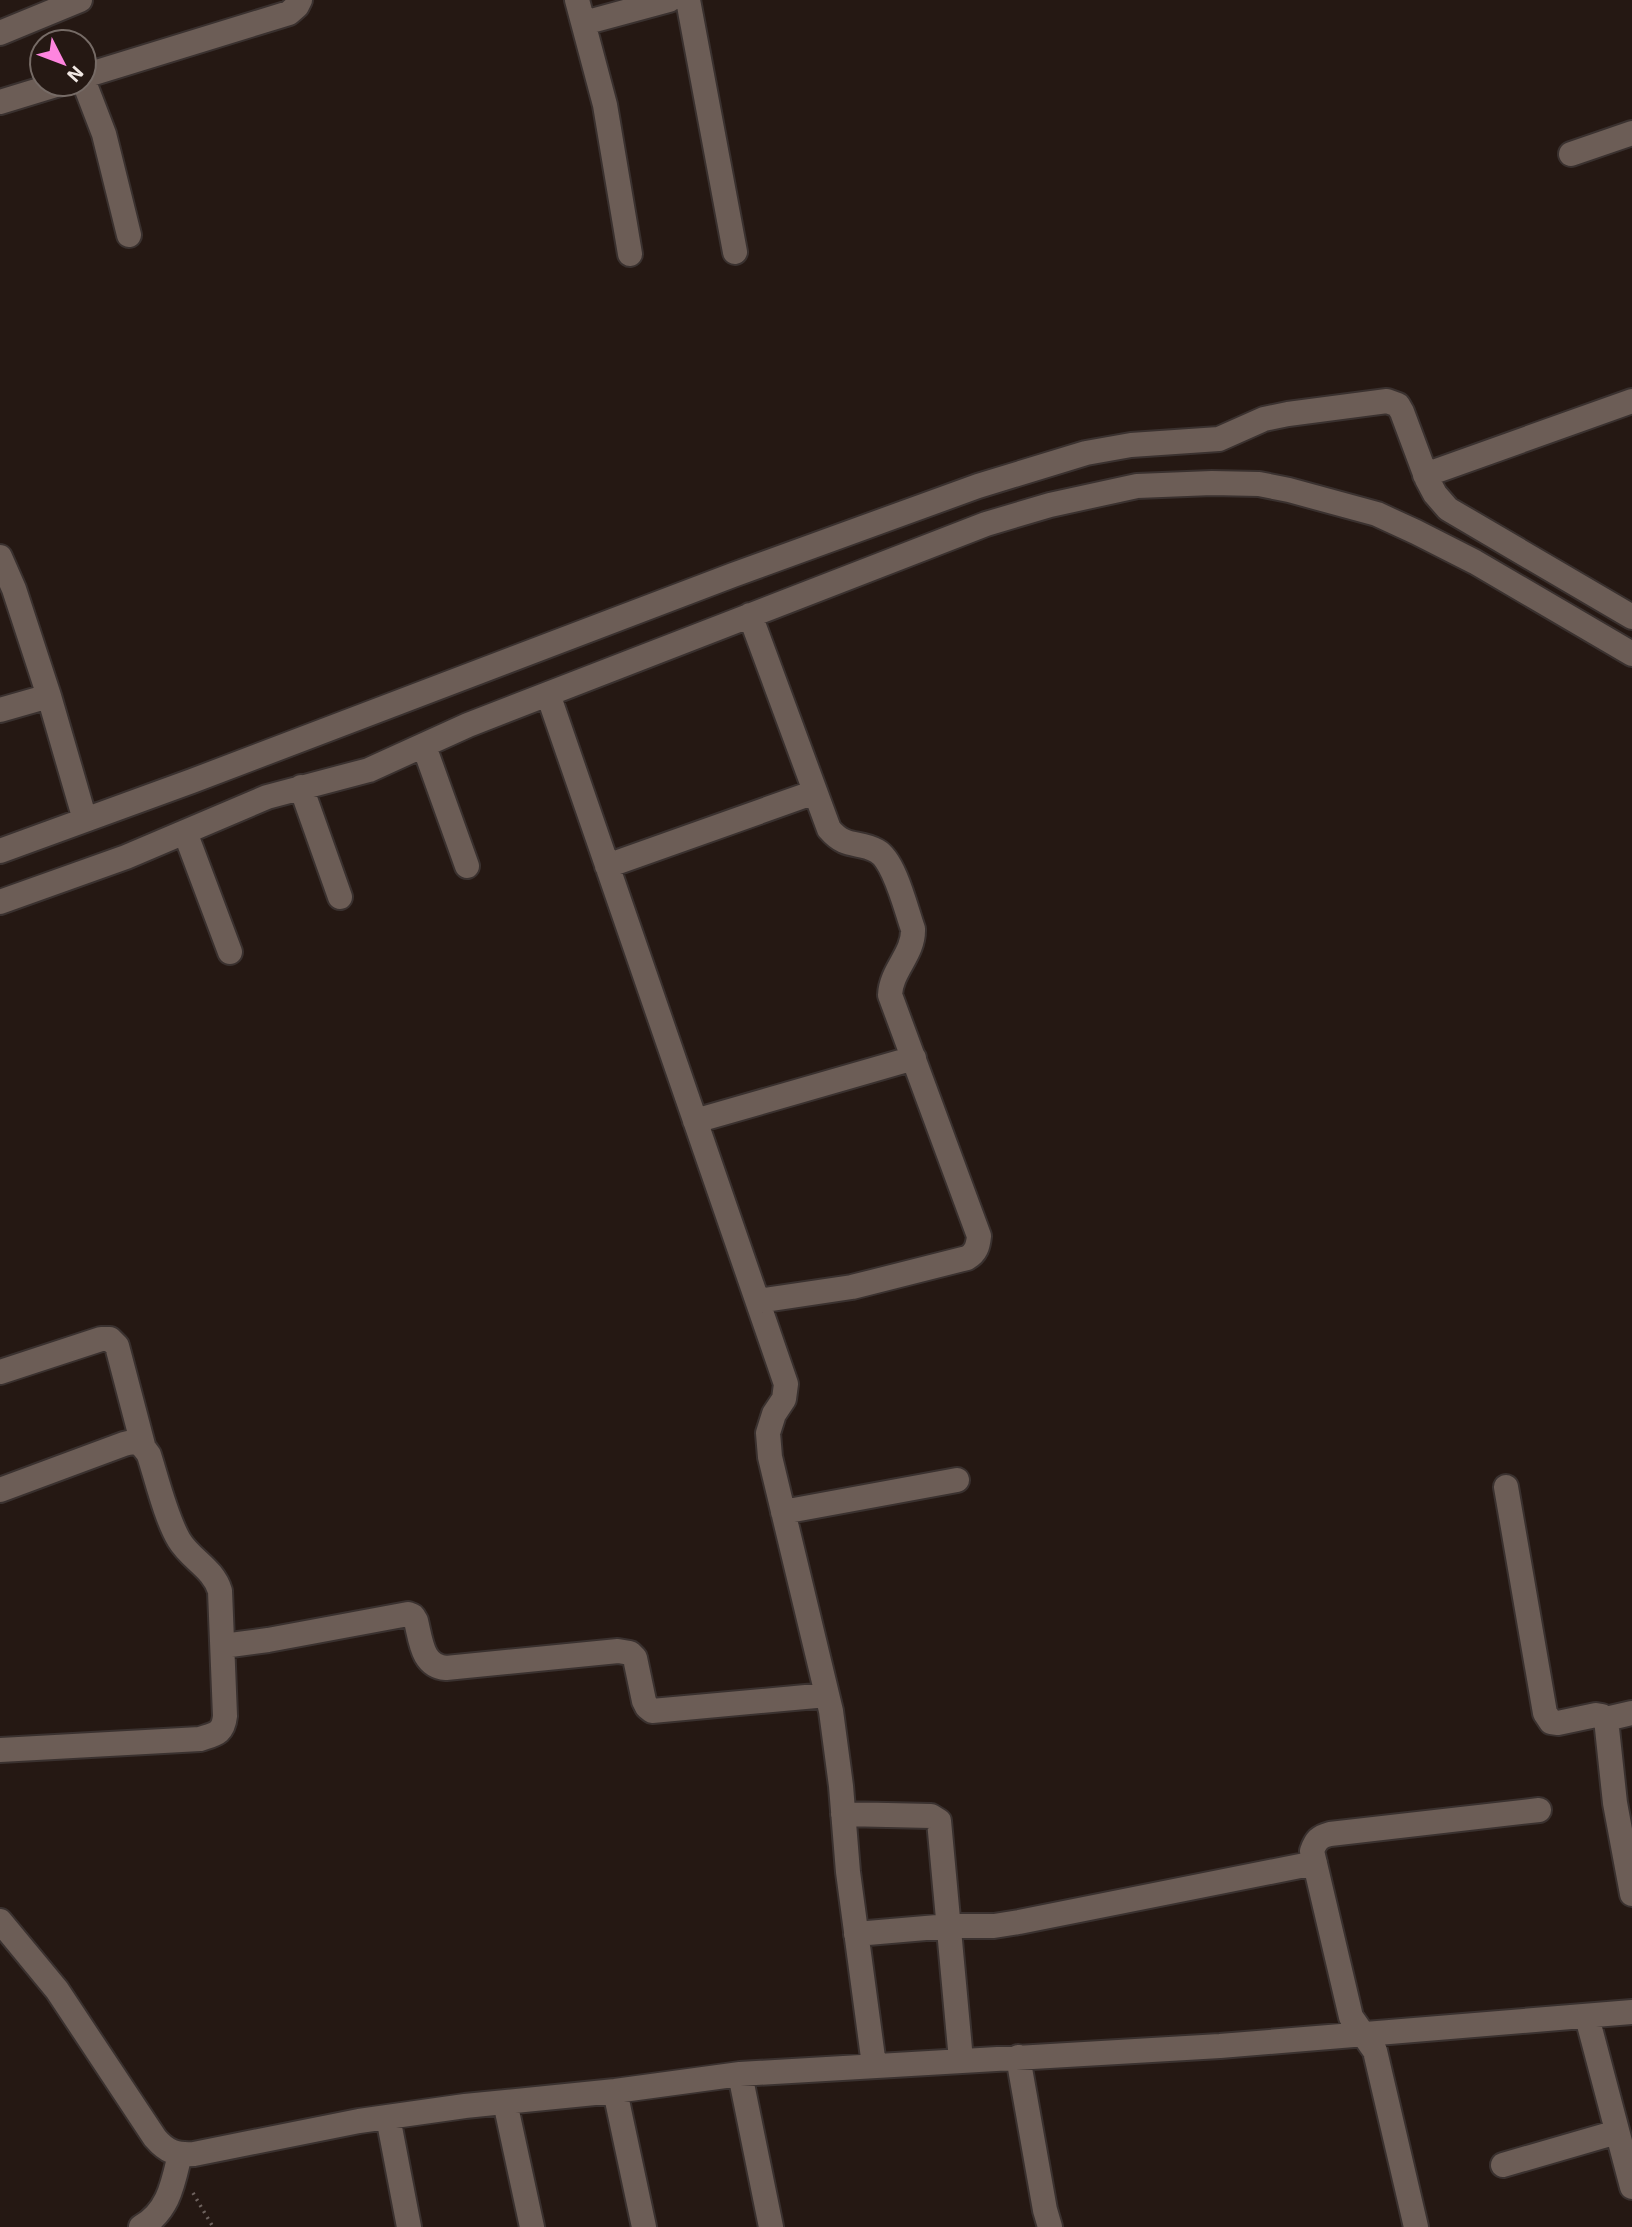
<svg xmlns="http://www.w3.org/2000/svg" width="1632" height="2227" font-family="'Exo 2',sans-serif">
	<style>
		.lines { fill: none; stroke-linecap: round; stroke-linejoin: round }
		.minor-casing { stroke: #3a312f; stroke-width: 28 }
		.path { stroke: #6f635f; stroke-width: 3.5; stroke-dasharray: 2 5; stroke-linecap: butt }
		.minor { stroke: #6c5d56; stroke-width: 24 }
	</style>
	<rect width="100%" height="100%" fill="#251813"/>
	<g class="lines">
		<defs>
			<path id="minor" d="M577,0L605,105L630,254
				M688,0L735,252
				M584,23L669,0
				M0,33L80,0
				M84,76L289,13L297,6L300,0
				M84,82L104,134L129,235
				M0,102L59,84
				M1571,154L1632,133
				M1425,475L1632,401
				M0,557L14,589L49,696L85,820
				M750,615L829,829C847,850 858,840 877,851C895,861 906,910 913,929C914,954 891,970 890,995L979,1236C978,1246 976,1253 967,1258L852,1287L758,1301
				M548,694L786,1384L784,1399L774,1414L768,1433L770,1457L831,1711L841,1786L848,1872L874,2065
				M0,710L49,696
				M424,746L467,866
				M301,787L340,897
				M185,832L230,952
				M0,851L192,781L733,575L978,486L1086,453L1131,445L1219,439L1264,419L1288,414L1387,401L1398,405L1402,412L1427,479L1435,494L1448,509L1632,617
				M607,866L815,792
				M0,902L126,857L267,797L369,770L468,725L986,524L1050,505L1137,486L1212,483L1259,484L1289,490L1377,514L1416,532L1475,562L1632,654
				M695,1121L914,1058
				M0,1372L101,1339H110L117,1346L143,1445
				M1506,1487L1545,1713L1551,1722L1558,1723L1596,1715L1602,1716L1606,1719L1615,1803L1632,1894
				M0,1490L124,1444C137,1440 142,1444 149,1455C157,1480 166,1518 179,1540C191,1560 213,1568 220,1591L225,1716C223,1734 215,1734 200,1739L0,1750
				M783,1512L957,1480
				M223,1646L268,1640L408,1614L413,1616L416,1621C421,1641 422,1666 446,1668L618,1651L630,1653L635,1658L644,1701L647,1707L652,1711L827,1695
				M1606,1719L1632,1713
				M843,1814L931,1816L939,1821L961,2060
				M0,1921L57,1990L155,2138C167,2152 176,2155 194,2154L359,2121L465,2106L615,2091L740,2074L1220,2046L1632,2012
				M856,1934L949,1926H994L1019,1922L1315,1863
				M1587,2017L1632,2187
				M1018,2057L1045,2210L1050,2227
				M740,2074L771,2227
				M615,2091L644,2227
				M505,2102L532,2227
				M388,2117L409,2227
				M1503,2165L1617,2132
				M141,2227C169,2211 173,2183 180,2154
				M1416,2227L1375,2051L1351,2017L1312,1851C1316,1840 1319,1837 1330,1834L1539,1810"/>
		</defs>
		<use href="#minor" class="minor-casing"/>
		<path class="path" d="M193,2193L213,2227"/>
		<use href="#minor" class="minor"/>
	</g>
	<g transform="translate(63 63) rotate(132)"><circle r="33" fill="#251813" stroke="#766b66" stroke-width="2"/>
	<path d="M0-5L12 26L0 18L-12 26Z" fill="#fe85df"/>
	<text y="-10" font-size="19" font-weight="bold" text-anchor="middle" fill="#f0e7e3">N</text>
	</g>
</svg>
